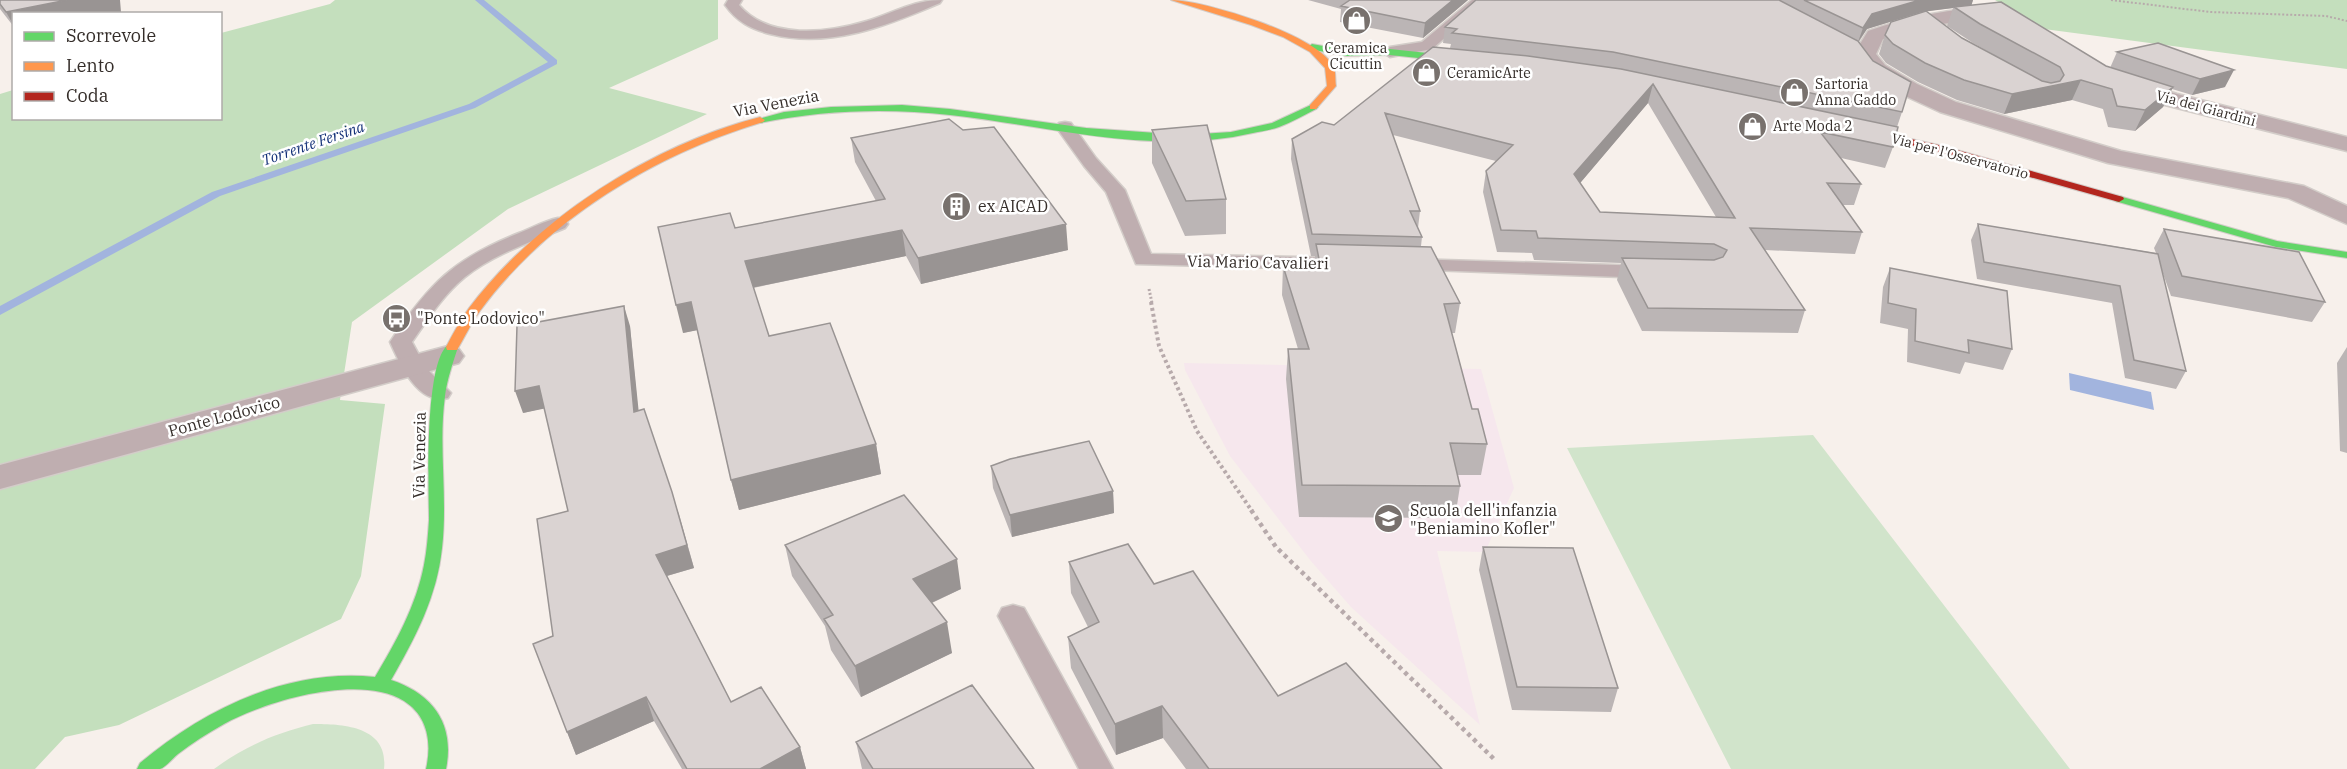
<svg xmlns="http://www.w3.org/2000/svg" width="2347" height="769" font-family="'IBM Plex Serif',serif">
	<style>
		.education { fill: #f6e7ed }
		.green { fill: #d1e4cb }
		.forest { fill: #c4dfbd }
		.water { fill: #a2b4de }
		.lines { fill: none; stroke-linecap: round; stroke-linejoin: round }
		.stream { fill: #a2b4de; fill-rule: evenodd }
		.lane-casing { stroke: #d3cdc9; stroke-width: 3 }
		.street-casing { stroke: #d3cdc9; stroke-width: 3 }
		.fast-casing { stroke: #d3cdc9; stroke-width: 2 }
		.slow-casing { stroke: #d3cdc9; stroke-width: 2 }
		.jam-casing { stroke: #d3cdc9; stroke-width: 2 }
		.path-far3 { stroke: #b7aaab; stroke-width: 2; stroke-dasharray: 2 2; stroke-linecap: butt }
		.path-far2 { stroke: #b7aaab; stroke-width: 3; stroke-dasharray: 2 2; stroke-linecap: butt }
		.path-far1 { stroke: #b7aaab; stroke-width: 4; stroke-dasharray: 3 3; stroke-linecap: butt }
		.path { stroke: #b7aaab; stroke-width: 4.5; stroke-dasharray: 4 4; stroke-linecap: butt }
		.lane { fill: #bfaeb0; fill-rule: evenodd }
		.street { fill: #bfaeb0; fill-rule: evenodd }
		.fast { fill: #63d668; fill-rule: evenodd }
		.slow { fill: #ff974d; fill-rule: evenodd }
		.jam { fill: #b3261e; fill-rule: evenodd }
		.wall { fill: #bbb5b5; fill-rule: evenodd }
		.shaded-wall { fill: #999493 }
		.building { fill: #dad3d2; stroke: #999493; stroke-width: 1.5; fill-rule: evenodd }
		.labels { text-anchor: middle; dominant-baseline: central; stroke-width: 5; stroke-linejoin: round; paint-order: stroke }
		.far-poi-label { font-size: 14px; fill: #342d29; stroke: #fff; text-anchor: start }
		.far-street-label { font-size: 14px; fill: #342d29; stroke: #fff }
		.far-water-label { font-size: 15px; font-style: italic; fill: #143178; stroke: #fff }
		.street-label { font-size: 16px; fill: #342d29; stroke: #fff }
		.poi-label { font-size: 16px; fill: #342d29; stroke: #fff; text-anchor: start }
	</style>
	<rect width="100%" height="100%" fill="#f7f0eb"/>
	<path class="education" d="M1184,363L1481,369L1514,488L1485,552L1437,551L1480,725L1351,607L1310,560L1230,456L1185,370Z"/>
	<path class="green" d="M1813,435L2070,769H1731L1567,448Z
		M313,724C343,724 389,726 384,769H214C245,746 276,733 313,724Z"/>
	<path class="forest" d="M335,0H718V39L609,88L707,114L508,209L352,322L340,400L385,404L361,576L341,619L119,725L65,737L35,769H0V94L13,90L14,118H220L221,33L330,4Z
		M1995,0H2347V69L2044,29Z"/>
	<path class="water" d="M2069,373L2151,392L2154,410L2070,390Z"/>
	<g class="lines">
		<path class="stream" d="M475,0H484L557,60V64L475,108L220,196L0,315V306L212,192L469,104L548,62Z"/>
		<defs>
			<path id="lane" d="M728,0H742L739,5C769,40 827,33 867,21C894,13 913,0 942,0L940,3C886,26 830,49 770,34C751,29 737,22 725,5Z
				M1472,0H1488L1432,49L1390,57L1382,52L1390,47L1422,42Z
				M1065,122L1071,123L1096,158L1125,190L1151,254L1348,258L1355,260L1358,264L1355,268L1348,270L1136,264L1106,192L1084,166L1056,127L1059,123Z
				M558,218L565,220L568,224L565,228C531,242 494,254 465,277C443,295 428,319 412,342L426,368L451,393L448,398C418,406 400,364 390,342C429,284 453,259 519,233C532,228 544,221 558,218Z
				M1409,259L1650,266L1657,268L1661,272L1657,276L1650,278L1402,269L1399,265L1402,261Z
				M1013,605L1024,608L1113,769H1079L998,616L1002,608Z"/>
			<path id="street" d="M1996,6L2003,8L2006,12L2003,16L1934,25L1883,39L1876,54L1885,65L1917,84L1956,102L2121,151L2304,186L2347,206V224L2288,198L2108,163L1940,112L1901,94L1869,75L1854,54L1868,31C1910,16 1952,9 1996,6Z
				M2126,78L2177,94L2347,137V151L2161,104L2118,90L2115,85L2118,80Z
				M448,346L459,349L464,356L459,363L0,489V465Z"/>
			<path id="fast" d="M1312,44L1346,50L1390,49L1465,57L1469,60L1465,63L1390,55L1346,56L1309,49L1308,47Z
				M1313,104L1318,107L1316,109C1304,115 1292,122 1279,127C1271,130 1262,131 1253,133C1153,156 1049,126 950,115C886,108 823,110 760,123L755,120L784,112L831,107L902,105L950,109L1086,128L1185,135L1231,132L1272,123Z
				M2119,196L2277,241L2347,252V258L2276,247L2115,201L2114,199Z
				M452,343L458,347C453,363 447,379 445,396C438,446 448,498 442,548C437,597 415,638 391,680C433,694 455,724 446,769H426C432,743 428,716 404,701C359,673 266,701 224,724C208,733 192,743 178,754C173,758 166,767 160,769C155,769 144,769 137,769L140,763C205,709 288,668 375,677C396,642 416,606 424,565C427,550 428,535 429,520C429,493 423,350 452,343Z"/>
			<path id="slow" d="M1171,0C1203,0 1322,36 1334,68C1336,73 1335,81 1336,86L1316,109H1310V105L1327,86L1325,68L1310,52L1283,37L1251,25Z
				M760,117L765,120L763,122C656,154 547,219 480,311C471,323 465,337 457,350H447L446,347C453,334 460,320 469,308C537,218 652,145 760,117Z"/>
			<path id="jam" d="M1852,126L1943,146L2123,197L2124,199L2119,202L1937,151L1849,131L1847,129Z"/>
		</defs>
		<use href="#lane" class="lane-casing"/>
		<use href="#street" class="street-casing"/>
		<use href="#fast" class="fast-casing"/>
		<use href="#slow" class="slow-casing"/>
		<use href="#jam" class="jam-casing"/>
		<path class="path-far3" d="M2111,0L2210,12L2326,16L2347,21"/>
		<path class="path-far2" d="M1149,289L1152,303"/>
		<path class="path-far1" d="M1151,302L1159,346L1197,431L1252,511"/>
		<path class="path" d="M1251,510L1276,547L1495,760"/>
		<use href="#lane" class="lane"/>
		<use href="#street" class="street"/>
		<use href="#fast" class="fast"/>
		<use href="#slow" class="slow"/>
		<use href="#jam" class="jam"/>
	</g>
	<path class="wall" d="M0,0L121,12L14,14V27L0,9Z
		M1308,0H1468L1423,38L1340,22L1341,9Z
		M1476,0H1973L1971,5L2106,66L2110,68L2117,52L2225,87L2192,95L2172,89L2163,107L2135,131L2108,127L2103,109L2072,100L2004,114L1957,100L1918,82L1886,63L1879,54L1885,35L1922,12L1867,29L1859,42L1902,112L1897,127L1893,147L1885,168L1841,158L1861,184L1854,205H1843L1862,232L1855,254L1765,250L1805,310L1798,333L1642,331L1617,280L1621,263L1534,260L1532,253L1497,252L1483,192L1486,171L1496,161L1393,135L1420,211L1418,228L1422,237L1421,246L1460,303L1455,333H1452L1472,409L1487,444L1481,475H1458L1460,486L1455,518L1299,517L1286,379L1288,349H1298L1282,295L1283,266L1315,265V256H1311L1291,159L1292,139L1334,125L1450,48L1451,44L1443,43L1445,27ZM1953,8L1947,26L1973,43L2021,70L1962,38L1926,11ZM1648,103L1716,217L1600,212L1580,183Z
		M1152,130L1226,199V234L1185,236L1152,163Z
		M851,138L1068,250L921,284L906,256L753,288L769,336L876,444L881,474L739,510L731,480L697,330L683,333L735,228L876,201L855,162Z
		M1978,224L2156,253L2154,248L2164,229L2325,302L2312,322L2171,296L2161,268L2186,371L2176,389L2125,378L2112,303L1977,279L1971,240Z
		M1890,268L2012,349L2003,370L1965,362L1960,374L1907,362L1908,329L1880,323L1883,287Z
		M630,326L638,411L679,514L694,568L667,576L731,702L800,747L806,769H682L654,721L576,755L567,732L553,636L568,511L544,408L523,413Z
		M2347,347V453L2340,451L2337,363Z
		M991,466L1113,491L1114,513L1012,537L993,488Z
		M785,545L961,589L932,603L952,653L861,697L831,650L825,626L792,576Z
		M1483,547L1618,688L1611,712L1512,710L1479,570Z
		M1069,562L1154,584L1278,696L1442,769H1186L1163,738L1116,755L1071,668L1068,637L1088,627L1071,593Z
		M856,742L1034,769H862Z"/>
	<path class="shaded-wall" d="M67,0H120L121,12L113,14H14V26L6,12Z
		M1453,0H1468L1423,38L1425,23Z
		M1920,0H1973L1971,7H1954L1953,8L1922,12L1867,29L1858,42L1863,28L1872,14Z
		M2234,70L2225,87L2192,95L2200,79Z
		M2081,80L2072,100L2004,114L2012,94Z
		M1653,84L1648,103L1570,195L1574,174Z
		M2173,87L2163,107L2135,131L2145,110Z
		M1066,224L1068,250L921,284L918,258Z
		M902,230L906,256L751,288L745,261Z
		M691,302L698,330L683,333L676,305Z
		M624,306L630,326L641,434L634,412Z
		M539,386L547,408L523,413L515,391Z
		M876,444L881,474L739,510L731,480Z
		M1113,491L1114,513L1012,537L1010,515Z
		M672,492L694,568L663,577L656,555Z
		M957,559L961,589L918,609L913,579Z
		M947,622L952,653L861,697L855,666Z
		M646,697L654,721L576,755L567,732Z
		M1162,706L1163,738L1116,755L1115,724Z
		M800,747L806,769H760Z"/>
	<path class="building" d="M0,0H67L6,12L0,4Z
		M1350,0H1453L1425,23L1341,6Z
		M1476,0H1779L1858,41L1873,61L1911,82L1902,112L1613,52L1452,33L1457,29L1445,27Z
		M1804,0H1920L1872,14L1863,28Z
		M2001,2L2106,66L2173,87L2145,110L2117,106L2112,89L2081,80L2012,94L1964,80L1925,63L1893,44L1885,35L1891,22L1926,11L1962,38L2042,81L2051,83L2060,81L2064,75L2060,67L1980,24L1954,7Z
		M2158,43L2234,70L2200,79L2117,52Z
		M1433,47L1528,56L1621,69L1898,127L1893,147L1820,132L1861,184L1827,183L1862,232L1750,228L1805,310L1648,308L1622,258L1714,260L1723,257L1727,250L1714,244L1538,238L1536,231L1501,230L1486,171L1513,145L1385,113L1420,211H1410L1422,237L1312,234L1292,139L1322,122L1334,125ZM1653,84L1735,218L1600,212L1574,174Z
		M949,119L963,130L994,127L1066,224L918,258L902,230L745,261L769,336L830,323L876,444L731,480L691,302L676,305L658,227L730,213L735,228L885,199L851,138Z
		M1207,125L1226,199L1186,201L1152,130Z
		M1978,224L2158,254L2186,371L2134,360L2120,286L1984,262Z
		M2164,229L2299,252L2325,302L2182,276Z
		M1316,244L1431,247L1460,303L1444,304L1472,409H1478L1487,444L1450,443L1460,486L1302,485L1288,349H1309L1283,266L1320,264Z
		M1890,268L2007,291L2012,349L1968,340L1969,353L1915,341L1916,309L1888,303Z
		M624,306L634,412L644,409L672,492L687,545L656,555L731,702L761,687L800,747L760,769H687L646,697L567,732L533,644L553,636L537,519L568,511L539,386L515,391L517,326Z
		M1089,441L1113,491L1010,515L991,466L1010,459Z
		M904,495L957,559L913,579L947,622L855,666L824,619L833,615L785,545Z
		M1128,544L1154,584L1193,571L1278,696L1346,663L1442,769H1209L1162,706L1115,724L1068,637L1099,622L1069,562Z
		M1483,547L1573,548L1618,688L1517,687Z
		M972,685L1034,769H873L856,742Z"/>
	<defs>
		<symbol id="shop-disc" viewBox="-11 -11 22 22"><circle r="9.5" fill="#78716d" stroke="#fff"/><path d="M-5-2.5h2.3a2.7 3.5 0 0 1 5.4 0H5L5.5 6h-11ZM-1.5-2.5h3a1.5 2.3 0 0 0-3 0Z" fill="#fff"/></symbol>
		<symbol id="building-disc" viewBox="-11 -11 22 22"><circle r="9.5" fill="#78716d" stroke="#fff"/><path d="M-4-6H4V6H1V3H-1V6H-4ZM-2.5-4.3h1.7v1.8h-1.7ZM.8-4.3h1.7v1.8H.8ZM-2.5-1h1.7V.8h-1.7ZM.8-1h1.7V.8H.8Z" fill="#fff"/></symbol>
		<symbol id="bus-disc" viewBox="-11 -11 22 22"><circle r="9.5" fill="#78716d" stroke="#fff"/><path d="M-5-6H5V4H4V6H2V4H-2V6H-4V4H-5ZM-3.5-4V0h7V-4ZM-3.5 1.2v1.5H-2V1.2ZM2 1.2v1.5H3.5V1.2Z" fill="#fff"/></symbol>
		<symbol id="school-disc" viewBox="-11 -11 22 22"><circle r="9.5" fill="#78716d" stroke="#fff"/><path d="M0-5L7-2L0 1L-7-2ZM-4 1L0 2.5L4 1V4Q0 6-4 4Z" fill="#fff"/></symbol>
	</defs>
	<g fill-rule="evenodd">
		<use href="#shop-disc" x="1340" y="4" width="33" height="33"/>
		<use href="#shop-disc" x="1410" y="56" width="33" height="33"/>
		<use href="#shop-disc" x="1778" y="76" width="33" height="33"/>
		<use href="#shop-disc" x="1736" y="110" width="33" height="33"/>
		<use href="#building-disc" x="940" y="190" width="33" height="33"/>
		<use href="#bus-disc" x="380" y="302" width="33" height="33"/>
		<use href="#school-disc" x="1372" y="502" width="33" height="33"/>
	</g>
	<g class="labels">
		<g class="far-poi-label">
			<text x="1356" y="48" text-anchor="middle">Ceramica<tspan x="1356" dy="16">Cicuttin</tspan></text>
			<text x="1447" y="73">CeramicArte</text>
			<text x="1815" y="84">Sartoria<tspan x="1815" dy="16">Anna Gaddo</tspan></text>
			<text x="1773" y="126">Arte Moda 2</text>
		</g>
		<g class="far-street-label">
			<text transform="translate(2206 108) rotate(15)">Via dei Giardini</text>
			<text transform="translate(1960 156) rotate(15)">Via per l'Osservatorio</text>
		</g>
		<g class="far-water-label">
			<text transform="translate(313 143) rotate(-19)">Torrente Fersina</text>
		</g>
		<g class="street-label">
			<text transform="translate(776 103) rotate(-11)">Via Venezia</text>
			<text transform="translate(1258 262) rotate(1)">Via Mario Cavalieri</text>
			<text transform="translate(224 416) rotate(-15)">Ponte Lodovico</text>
			<text transform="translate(419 455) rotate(-89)">Via Venezia</text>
		</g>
		<g class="poi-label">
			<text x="978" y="206">ex AICAD</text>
			<text x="417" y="318">"Ponte Lodovico"</text>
			<text x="1410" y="510">Scuola dell'infanzia<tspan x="1410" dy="18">"Beniamino Kofler"</tspan></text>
		</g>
	</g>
	<rect x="12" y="12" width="210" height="108" fill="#ffffff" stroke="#aeaba9" stroke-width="1.5"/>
	<rect x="24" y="32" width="30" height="9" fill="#63d668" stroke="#aeaba9" stroke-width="1.5"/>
	<text x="66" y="42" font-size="18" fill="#342d29">Scorrevole</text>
	<rect x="24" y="62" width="30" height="9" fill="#ff974d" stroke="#aeaba9" stroke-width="1.5"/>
	<text x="66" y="72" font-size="18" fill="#342d29">Lento</text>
	<rect x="24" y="92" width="30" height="9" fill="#b3261e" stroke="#aeaba9" stroke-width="1.5"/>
	<text x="66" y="102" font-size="18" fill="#342d29">Coda</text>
</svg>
